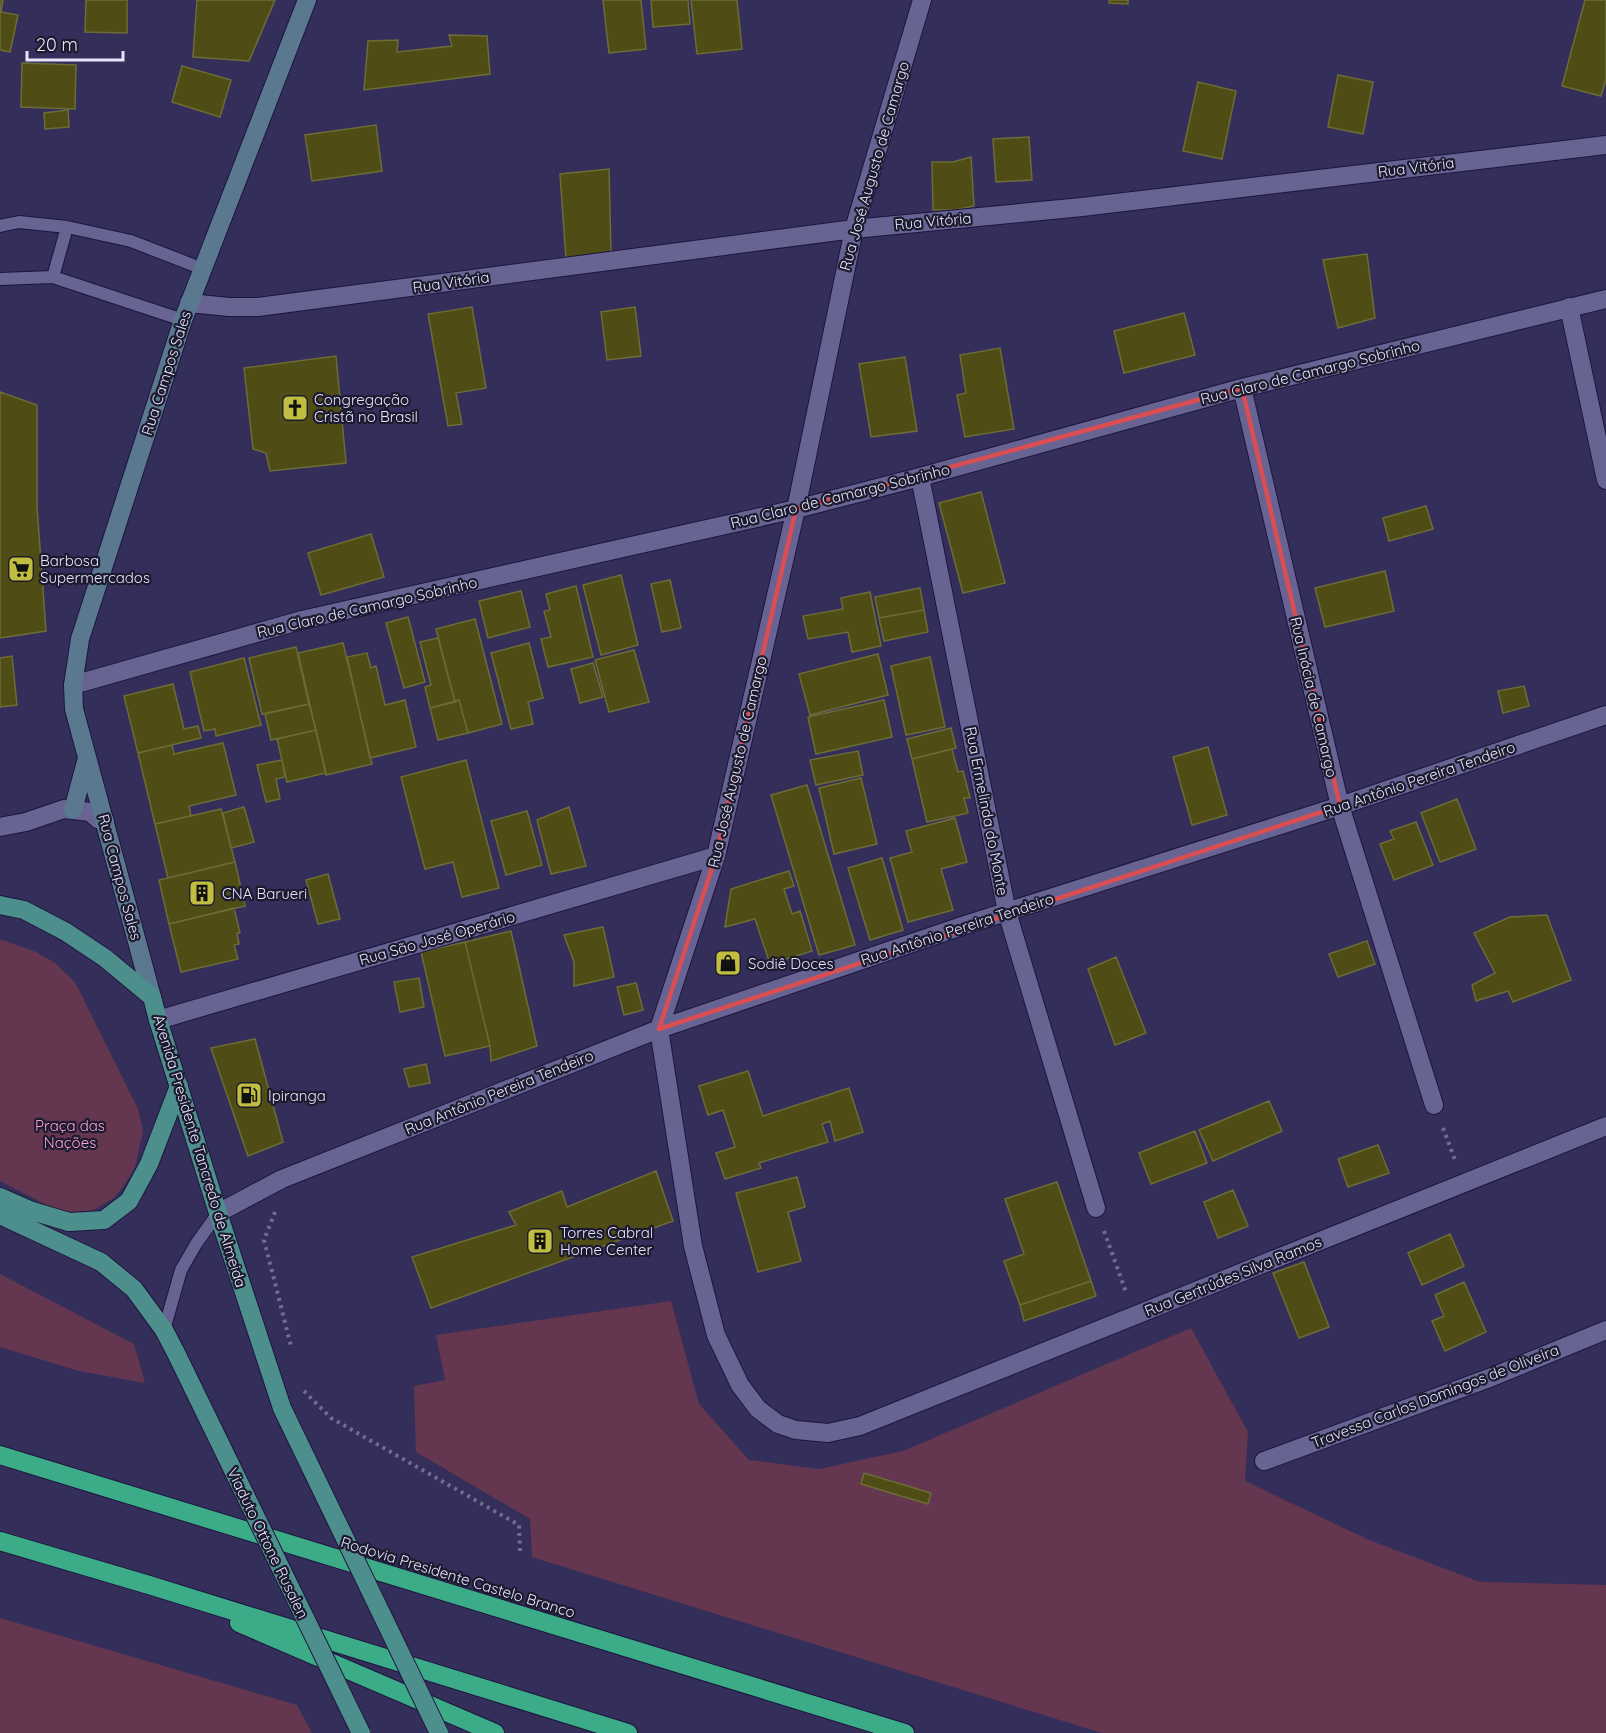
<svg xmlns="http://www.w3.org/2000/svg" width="1606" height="1733" font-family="Quicksand,sans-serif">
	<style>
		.green { fill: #65364f }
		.building { fill: #4f4d15; stroke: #6d6c36; stroke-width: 1.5 }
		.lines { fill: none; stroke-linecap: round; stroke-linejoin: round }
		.lane-casing { stroke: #1d153e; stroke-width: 14 }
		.street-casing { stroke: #1d153e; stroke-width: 20 }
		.secondary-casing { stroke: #1d153e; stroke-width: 20 }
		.primary-casing { stroke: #1d153e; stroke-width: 20 }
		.highway-casing { stroke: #1d153e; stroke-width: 20 }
		.path { stroke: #716d91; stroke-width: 4; stroke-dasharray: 3 4.5; stroke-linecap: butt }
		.lane { stroke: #676393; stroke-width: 12 }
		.street { stroke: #676393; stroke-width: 18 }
		.secondary { stroke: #5a7990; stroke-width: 18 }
		.primary { stroke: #4d8f8c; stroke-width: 18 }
		.highway { stroke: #3cac88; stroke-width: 18 }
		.primary-bridge-casing { stroke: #1d153e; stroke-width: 20; stroke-linecap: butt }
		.primary-bridge { stroke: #4d8f8c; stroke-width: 18 }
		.marked { fill: none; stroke: #d94e52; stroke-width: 4.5; stroke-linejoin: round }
		.labels { text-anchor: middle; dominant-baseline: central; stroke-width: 4.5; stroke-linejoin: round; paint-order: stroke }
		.street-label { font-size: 15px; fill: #e5e4fb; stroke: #1c1a2e }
		.poi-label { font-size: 15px; fill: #e5e4fb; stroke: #1c1a2e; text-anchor: start }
		.park-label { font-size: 15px; fill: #fca2d0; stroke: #1c1a2e }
	</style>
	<rect width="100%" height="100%" fill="#342f5a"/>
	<path class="green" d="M0,939L36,952L55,963L75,982L138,1109L143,1131L135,1167L125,1184L114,1198L87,1214L62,1213L0,1181Z
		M0,1274L134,1344L145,1383L79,1371L0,1347Z
		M671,1301L699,1404L749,1460L819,1469L903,1451L1191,1328L1248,1432L1245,1481L1369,1540L1480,1582L1606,1585V1733H1102L532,1557L530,1519L416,1452L414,1386L445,1380L436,1335Z
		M0,1618L297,1705L312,1733H0Z"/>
	<path class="building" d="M0,0H3L1,12L18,15L10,52L0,50Z
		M86,0H127V33L85,32Z
		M197,0H275L249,61L193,57Z
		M603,0H641L646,49L609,53Z
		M651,0H688L690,24L653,27Z
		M691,0H737L742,49L697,54Z
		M1109,0H1128V4L1109,3Z
		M1585,0H1606V79L1601,96L1562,86Z
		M449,35L487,36L490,74L364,90L368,41L398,40L397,52L452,46Z
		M22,63L76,65L75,109L21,107Z
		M182,66L231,80L220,117L172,102Z
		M1338,75L1373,82L1363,134L1328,127Z
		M1198,82L1236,91L1222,159L1183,151Z
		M68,110L69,127L45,129L44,113Z
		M376,125L382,171L312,181L305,135Z
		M1029,137L1032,180L996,182L993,139Z
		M971,157L974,206L955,210H933L932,162H953Z
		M609,169L611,253L566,259L560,174Z
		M1367,254L1375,318L1338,328L1323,260Z
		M472,307L486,388L456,393L462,424L448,426L428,314Z
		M635,307L641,356L607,360L601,312Z
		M1184,313L1195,355L1124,373L1114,331Z
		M1000,348L1014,429L965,437L957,395L966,393L960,355Z
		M336,356L346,463L270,471L266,453L253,449L244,368Z
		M905,357L917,431L871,437L859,364Z
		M0,392L37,405V507L46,631L0,638Z
		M981,492L1005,583L963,593L939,503Z
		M1426,506L1433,529L1389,541L1383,518Z
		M371,534L384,577L321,595L308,553Z
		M1385,571L1394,611L1325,627L1315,588Z
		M621,575L638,645L601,655L583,585Z
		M670,580L681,628L662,632L651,584Z
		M576,586L593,657L548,667L541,639L551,637L544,611L550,610L546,594Z
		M920,588L924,610L879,618L875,597Z
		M521,591L530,627L488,638L479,601Z
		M870,592L881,646L852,652L848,632L808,639L803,616L843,609L841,598Z
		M924,610L928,632L884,641L879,618Z
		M408,617L425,682L404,688L386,623Z
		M475,619L502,724L468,733L459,700L455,702L436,629Z
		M438,638L455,702L430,708L425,687L431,685L420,642Z
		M343,643L372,764L326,775L298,653Z
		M529,643L543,698L528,702L533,724L511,729L491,653Z
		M296,647L309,704L262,714L249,658Z
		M634,650L649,702L609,712L595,660Z
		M367,653L371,668L376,666L385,705L405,700L416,747L370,758L347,657Z
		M878,654L888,695L810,715L799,674Z
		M12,656L17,705L0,707V658Z
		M930,657L945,727L906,735L891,666Z
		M244,658L261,725L216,736L215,729L204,731L190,672Z
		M593,663L603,697L580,703L571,669Z
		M173,684L184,729L198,726L201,738L138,753L124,696Z
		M1524,686L1529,706L1503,713L1498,691Z
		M459,700L468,733L438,740L430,708Z
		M884,700L892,737L816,754L808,717Z
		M309,704L316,730L271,740L265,714Z
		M951,728L956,748L912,759L907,739Z
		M316,730L326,773L287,782L277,739Z
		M223,743L236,795L189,806L191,816L155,824L138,753L172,745L174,754Z
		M1208,747L1227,815L1192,825L1173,757Z
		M952,749L958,772L963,771L970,798H964L968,813L927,822L912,759Z
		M858,751L863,775L816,785L810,760Z
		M282,760L285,777L276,779L280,799L266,802L257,765Z
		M466,760L499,888L462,897L453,862L425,869L401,777Z
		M861,778L877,844L834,854L819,788Z
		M807,785L855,945L819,955L771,795Z
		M1457,799L1476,849L1440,862L1421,813Z
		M244,807L254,842L231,848L223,813Z
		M569,807L586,866L551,874L537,820Z
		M221,809L235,862L168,878L155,824Z
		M527,811L542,865L506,875L491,821Z
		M955,818L967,862L941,869L953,910L908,922L890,858L912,852L906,831Z
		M1416,822L1433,865L1394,880L1380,844L1394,839L1390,831Z
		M882,858L903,930L870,940L848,868Z
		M235,862L245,906L169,924L159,880Z
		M789,871L794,886L784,889L792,914L800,911L812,951L770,964L755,919L725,927L731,889Z
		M328,874L340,919L318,924L306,880Z
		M234,908L240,933H237L239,944L234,945L238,959L181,972L169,924Z
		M1547,915L1571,980L1513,1002L1508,991L1476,1001L1472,985L1495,973L1474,933L1510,917Z
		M603,927L614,977L574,986V962L564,935Z
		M511,931L537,1046L491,1061L490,1046L465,942Z
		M1367,941L1375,964L1338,977L1329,954Z
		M465,942L490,1046L445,1056L421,952Z
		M1116,957L1146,1033L1115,1045L1088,969Z
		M419,978L424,1007L400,1012L394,982Z
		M636,983L643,1010L624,1015L617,987Z
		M255,1039L283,1142L248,1156L211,1048Z
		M426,1064L430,1083L409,1087L404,1069Z
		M748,1071L763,1116L849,1088L863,1132L835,1141L830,1121L822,1124L828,1142L759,1163L761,1168L725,1179L716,1153L735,1147L723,1110L708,1115L699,1086Z
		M1269,1101L1282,1131L1213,1161L1199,1130Z
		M1195,1131L1207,1163L1151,1184L1139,1153Z
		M1378,1145L1389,1173L1348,1187L1338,1159Z
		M656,1171L673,1221L431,1308L412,1257L516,1225L509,1212L562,1191L567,1207Z
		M797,1177L805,1207L788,1212L801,1261L758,1272L736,1193Z
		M1057,1182L1091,1281L1020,1305L1004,1261L1024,1254L1005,1199Z
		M1233,1190L1248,1226L1218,1238L1204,1202Z
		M1450,1234L1464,1266L1422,1285L1408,1253Z
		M1304,1262L1329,1327L1299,1338L1273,1273Z
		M1091,1281L1096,1296L1024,1321L1020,1305Z
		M1464,1282L1486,1332L1445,1351L1432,1321L1444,1316L1435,1295Z
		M864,1473L931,1493L928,1504L861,1484Z"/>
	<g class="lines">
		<defs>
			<path id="lane" d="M0,226L19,222L67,227L131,241L203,269
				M53,277L183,320
				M0,279L53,277L67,227
				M164,1330L181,1270L196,1244L218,1213"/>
			<path id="street" d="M922,0L854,229L796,509L716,856L659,1029L693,1246L716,1335L740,1385L758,1409L778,1424L796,1430L828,1433L860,1426L1606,1126
				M189,303L229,307H258L854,229L1082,207L1606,145
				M1569,307L1606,480
				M1242,388L1340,806L1434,1105
				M920,477L1007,912L1096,1208
				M73,685L302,620L796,509L920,477L1242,388L1606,299
				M0,827L26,822L64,809L90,812L98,819L105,821
				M158,1020L716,856
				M218,1213L282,1179L659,1029L965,925L1340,806L1606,715
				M1264,1461L1492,1377L1606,1330"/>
			<path id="secondary" d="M73,810L87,758
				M152,997L74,709L73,685L80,639L183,320L307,0"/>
			<path id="primary" d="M0,905L24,910L66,932L105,958L152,997L158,1020L218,1213L282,1408
				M0,1197L32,1211L69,1222L104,1220L129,1201L149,1164L179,1086
				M0,1215L101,1262L134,1289L164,1330L176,1353"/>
			<path id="highway" d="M0,1455L905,1733
				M0,1541L149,1585L628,1733
				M239,1623L495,1733"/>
		</defs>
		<use href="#lane" class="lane-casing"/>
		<use href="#street" class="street-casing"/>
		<use href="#secondary" class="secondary-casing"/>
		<use href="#primary" class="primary-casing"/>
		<use href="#highway" class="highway-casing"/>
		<path class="path" d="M1443,1128L1455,1160
			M275,1212L264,1240L291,1346
			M1104,1231L1126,1292
			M304,1391L331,1418L519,1525L520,1551"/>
		<use href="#lane" class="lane"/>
		<use href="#street" class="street"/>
		<use href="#secondary" class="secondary"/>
		<use href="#primary" class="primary"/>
		<use href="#highway" class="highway"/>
		<defs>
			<path id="primary-bridge" d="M176,1353L361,1733
				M282,1408L439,1733"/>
		</defs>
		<use href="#primary-bridge" class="primary-bridge-casing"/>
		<use href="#primary-bridge" class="primary-bridge"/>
	</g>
	<path class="marked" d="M1242,388L1340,806L659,1029L716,856L796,509Z"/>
	<defs>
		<symbol id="church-square" viewBox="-11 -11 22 22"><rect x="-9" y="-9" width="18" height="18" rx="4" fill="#c1bd40" stroke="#1c1a2e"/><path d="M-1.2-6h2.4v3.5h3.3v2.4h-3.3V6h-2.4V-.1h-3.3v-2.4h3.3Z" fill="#111"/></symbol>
		<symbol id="supermarket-square" viewBox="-11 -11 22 22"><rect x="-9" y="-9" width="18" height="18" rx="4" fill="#c1bd40" stroke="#1c1a2e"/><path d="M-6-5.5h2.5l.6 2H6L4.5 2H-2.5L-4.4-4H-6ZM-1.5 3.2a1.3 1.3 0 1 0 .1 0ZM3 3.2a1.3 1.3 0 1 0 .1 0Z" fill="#111"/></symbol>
		<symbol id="building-square" viewBox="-11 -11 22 22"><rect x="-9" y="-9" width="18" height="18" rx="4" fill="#c1bd40" stroke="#1c1a2e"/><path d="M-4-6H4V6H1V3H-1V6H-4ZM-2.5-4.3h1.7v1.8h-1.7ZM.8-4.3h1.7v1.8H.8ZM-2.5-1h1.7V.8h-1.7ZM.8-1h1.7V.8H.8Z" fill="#111"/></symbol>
		<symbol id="shop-square" viewBox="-11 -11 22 22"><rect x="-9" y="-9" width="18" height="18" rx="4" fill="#c1bd40" stroke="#1c1a2e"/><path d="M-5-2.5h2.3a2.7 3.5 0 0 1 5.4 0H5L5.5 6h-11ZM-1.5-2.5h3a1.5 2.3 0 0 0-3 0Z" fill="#111"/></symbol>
		<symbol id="fuel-square" viewBox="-11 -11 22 22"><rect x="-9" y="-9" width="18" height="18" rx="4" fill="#c1bd40" stroke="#1c1a2e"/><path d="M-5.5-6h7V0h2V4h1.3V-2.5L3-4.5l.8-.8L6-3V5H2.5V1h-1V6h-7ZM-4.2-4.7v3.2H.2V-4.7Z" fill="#111"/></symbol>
	</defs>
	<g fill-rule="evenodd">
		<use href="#church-square" x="280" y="393" width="30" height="30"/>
		<use href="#supermarket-square" x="6" y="554" width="30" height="30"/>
		<use href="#building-square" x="187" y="878" width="30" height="30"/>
		<use href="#shop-square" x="713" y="948" width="30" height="30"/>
		<use href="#fuel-square" x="234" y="1080" width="30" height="30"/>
		<use href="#building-square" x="525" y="1226" width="30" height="30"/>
	</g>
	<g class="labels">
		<g class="street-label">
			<text transform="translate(874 166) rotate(-74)">Rua José Augusto de Camargo</text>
			<text transform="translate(1416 167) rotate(-7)">Rua Vitória</text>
			<text transform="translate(933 221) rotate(-5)">Rua Vitória</text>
			<text transform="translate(451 282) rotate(-8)">Rua Vitória</text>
			<text transform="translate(1310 372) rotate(-14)">Rua Claro de Camargo Sobrinho</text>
			<text transform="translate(166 373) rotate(-72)">Rua Campos Sales</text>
			<text transform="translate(840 496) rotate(-14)">Rua Claro de Camargo Sobrinho</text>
			<text transform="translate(367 607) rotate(-13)">Rua Claro de Camargo Sobrinho</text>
			<text transform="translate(1314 697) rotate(77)">Rua Inácia de Camargo</text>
			<text transform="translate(737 762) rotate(-77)">Rua José Augusto de Camargo</text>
			<text transform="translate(1419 779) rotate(-19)">Rua Antônio Pereira Tendeiro</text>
			<text transform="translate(987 811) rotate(79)">Rua Ermelinda do Monte</text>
			<text transform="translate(120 877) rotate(75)">Rua Campos Sales</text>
			<text transform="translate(957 929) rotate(-18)">Rua Antônio Pereira Tendeiro</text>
			<text transform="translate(437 938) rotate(-16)">Rua São José Operário</text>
			<text transform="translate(499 1092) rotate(-22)">Rua Antônio Pereira Tendeiro</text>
			<text transform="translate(200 1151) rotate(73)">Avenida Presidente Tancredo de Almeida</text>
			<text transform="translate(1233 1276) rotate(-22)">Rua Gertrúdes Silva Ramos</text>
			<text transform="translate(1435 1396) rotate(-21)">Travessa Carlos Domingos de Oliveira</text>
			<text transform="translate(268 1543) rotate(64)">Viaduto Ottone Rusalen</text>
			<text transform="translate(458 1577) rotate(17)">Rodovia Presidente Castelo Branco</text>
		</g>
		<g class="poi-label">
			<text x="314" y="399">Congregação<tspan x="314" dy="17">Cristã no Brasil</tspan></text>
			<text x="40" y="560">Barbosa<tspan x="40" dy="17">Supermercados</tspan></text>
			<text x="222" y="893">CNA Barueri</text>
			<text x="748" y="963">Sodiê Doces</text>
			<text x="268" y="1095">Ipiranga</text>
			<text x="560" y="1232">Torres Cabral<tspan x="560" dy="17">Home Center</tspan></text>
		</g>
		<g class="park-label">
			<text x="70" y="1125">Praça das<tspan x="70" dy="17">Nações</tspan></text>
		</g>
	</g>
	<path d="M27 51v9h96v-9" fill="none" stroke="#e5e4fb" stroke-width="3"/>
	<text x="36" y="51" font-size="18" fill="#e5e4fb" stroke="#1c1a2e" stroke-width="4.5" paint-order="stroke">20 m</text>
</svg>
